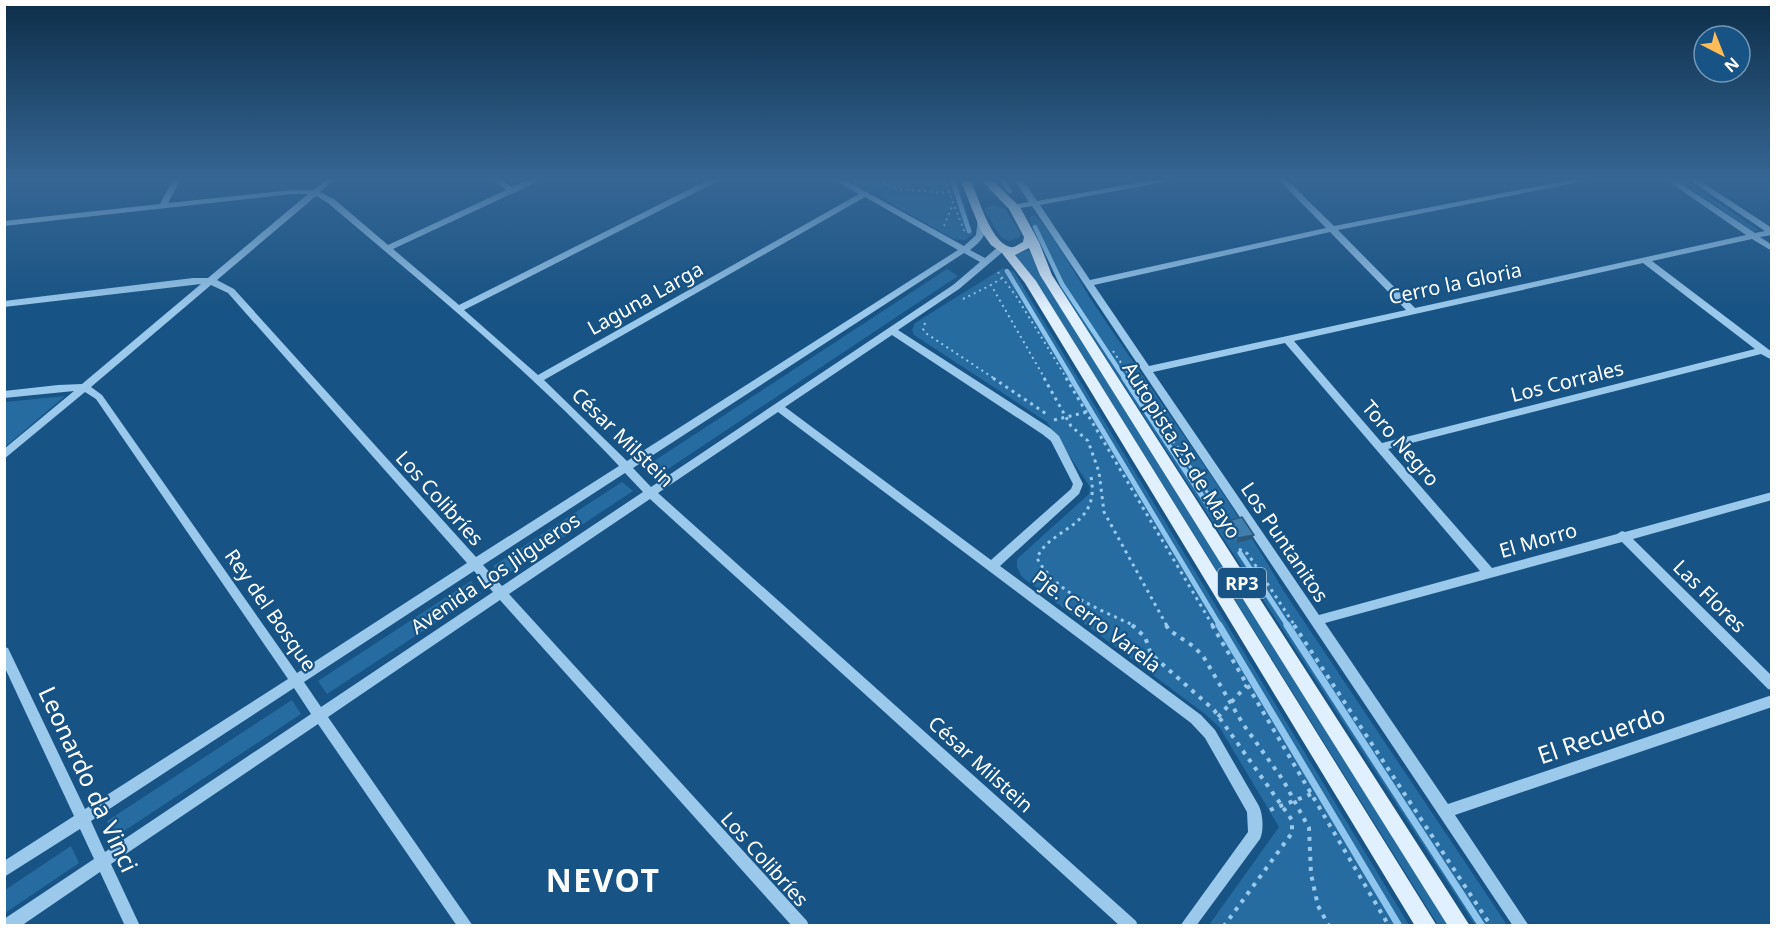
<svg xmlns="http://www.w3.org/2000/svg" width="1776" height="930" font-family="'Noto Sans',sans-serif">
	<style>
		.green { fill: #266ca1 }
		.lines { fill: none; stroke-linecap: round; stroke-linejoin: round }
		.stream-far2 { stroke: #8ec6ef; stroke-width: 4.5 }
		.stream-far1 { stroke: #8ec6ef; stroke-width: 5 }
		.stream { stroke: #8ec6ef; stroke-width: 7 }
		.path-far2 { stroke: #9bc9ec; stroke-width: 2; stroke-dasharray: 2 4; stroke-linecap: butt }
		.path-far1 { stroke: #9bc9ec; stroke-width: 3; stroke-dasharray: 3 4.5; stroke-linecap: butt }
		.path { stroke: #9bc9ec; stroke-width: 4; stroke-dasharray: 4 6; stroke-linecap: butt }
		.minor { fill: #9bc9ec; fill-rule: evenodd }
		.major { fill: #e1f0ff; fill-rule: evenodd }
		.wall { fill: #376c95 }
		.shaded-wall { fill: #2d5879 }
		.building { fill: #407ead; stroke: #2d5879; stroke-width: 1.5 }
		.labels { text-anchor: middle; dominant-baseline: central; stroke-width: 4.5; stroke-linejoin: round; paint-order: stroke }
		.shield { fill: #175384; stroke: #b9cbda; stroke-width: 1.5 }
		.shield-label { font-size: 18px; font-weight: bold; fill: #fff }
		.street-label { font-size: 20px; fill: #fff; stroke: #175384 }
		.near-street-label { font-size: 24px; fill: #fff; stroke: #175384 }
		.near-district-label { font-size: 32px; font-weight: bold; letter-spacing: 1.5px; fill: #fff; stroke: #175384 }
	</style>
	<rect width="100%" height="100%" fill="#175384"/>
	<path class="green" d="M847,179H957L973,234L965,240L954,239Z
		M1677,179H1684L1758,230L1753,231Z
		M994,205L1005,209L1021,234L1019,238L1008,241L1001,237L985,211V208Z
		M1034,215C1046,223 1082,285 1092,301C1156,397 1225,490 1283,590L1507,925H1475L1061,289L1031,223L1029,217Z
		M1029,250L1047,284L1450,925H1438L1045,296L1015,254Z
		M1003,268L1014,272L1409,925H1209L1279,827L1220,728L1205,714L1022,577L1017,567V559L1089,494L1090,487L1047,422L914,335L912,330L915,323Z
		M947,269L958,276L662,473L651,463Z
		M65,396L5,447V402Z
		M622,482L633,491L503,577L493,566Z
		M471,581L481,593L327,694L318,681Z
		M292,700L301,714L115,837L107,821Z
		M71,846L79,863L5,913V890Z"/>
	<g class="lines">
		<path class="stream-far2" d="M952,179L969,231
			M1001,179L1010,191
			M1035,227L1062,284L1125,379
			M1007,271L1072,379"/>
		<path class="stream-far1" d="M1071,378L1220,626
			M1124,378L1210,508
			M1240,553L1288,626"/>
		<path class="stream" d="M1219,625L1399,926
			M1287,625L1482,926"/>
		<path class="path-far2" d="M872,179L900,189L950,193
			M944,179L965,233
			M886,185L892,179
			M944,226L953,204
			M998,272L1016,296L1067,379
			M1002,278L991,285L1045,379
			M963,299L991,285
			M925,323L923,329L927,334L995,379
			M1113,351L1132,379"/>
		<path class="path-far1" d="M993,378L1048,415
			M1044,378L1071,426L1088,441L1099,472L1104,512L1167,626
			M1066,378L1213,626
			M1131,378L1209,495L1214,510
			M1054,420L1087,412
			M1091,477C1101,528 1050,527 1037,558C1055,593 1101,610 1135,626
			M1239,549L1248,554L1295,626"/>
		<path class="path" d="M1132,625L1145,637L1151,654L1214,710L1292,820V833L1224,926
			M1166,625L1169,630L1193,646L1203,656L1243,724L1283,780L1309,828L1311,874L1318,906L1329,926
			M1212,625L1389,926
			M1294,625L1491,926
			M1218,717L1247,685
			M1270,810L1322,790"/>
		<path class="minor" d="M173,179H181L168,203L291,190H314L327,179H335L320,192L334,199L388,245L506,190L491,179H500L512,187L531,179H540L539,181L393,249L459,305L710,179H719L718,181L464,310L538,375L859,194L835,181L834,179H843L964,246L976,235L978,218H984C989,233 982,241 970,250L985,258L999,246H1005V250L959,289L898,330L1050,428L1059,436L1083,484L1079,494L1000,566L1201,715L1215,730L1259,806C1263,815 1264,830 1260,839L1196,926H1180L1248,832L1247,812L1205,738L1191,723L778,412L658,493L1136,921L1138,926H1120L650,499L509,594L807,921L809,926H792L500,600L328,717L473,926H457L318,724L111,864L140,926H125L100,872L21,926H4V919L94,859L80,829L4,877V861L74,816L4,666V647L8,648L85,809L288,679L96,399L85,392L4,459V449L74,391L4,398V391L58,385L82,384L201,284L4,307V301L193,278H208L308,194H291L4,226V221L160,204ZM316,196L328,203C428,288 529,370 619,466L476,557L234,289L217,280ZM865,197L958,250L627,461L544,380ZM964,253L980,262L953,285L651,487L633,468ZM211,285L228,293L467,563L297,673L102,395L91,387ZM892,335L1042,434L1051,441L1073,484L1071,489L991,560L785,407ZM625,473L643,492L502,586L483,565ZM474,571L493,592L321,707L304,682ZM294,688L311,714L105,852L91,821Z
			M1014,179H1022L1037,201L1159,179H1174L1170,181L1040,205L1090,280L1326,228L1278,179H1286L1334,226L1575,179H1589L1585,181L1338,230L1415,308L1746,235L1665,179H1674L1755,233L1765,231L1688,179H1697L1772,228V235L1760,237L1772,245V251L1752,239L1652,261L1772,352V360L1761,354L1388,449L1492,568L1617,534L1622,531L1625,532L1772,492V500L1633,539L1772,676V690L1768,689L1622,542L1325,623L1448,804L1772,695V707L1455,815L1529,926H1513L1032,206L1014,209L1010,207L1011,205L1029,202ZM1330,232L1406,310L1149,366L1094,285ZM1643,263L1755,349L1382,443L1294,341ZM1285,343L1480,571L1319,615L1153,372Z"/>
		<path class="major" d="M960,179H970C978,195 990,242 1010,247C1015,248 1018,244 1023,242L1024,237L1009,209L980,179H991L1020,207L1039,242L1052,275L1470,926H1448L1040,275L1029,248L1015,255L1036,281L1437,926H1415L1025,283L1002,253L991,245L981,231Z"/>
	</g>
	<path class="wall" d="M1227,521L1252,539L1236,543L1225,525Z"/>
	<path class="shaded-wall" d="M1254,535L1252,539L1236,543L1238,538Z"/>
	<path class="building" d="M1242,517L1254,535L1238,538L1227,521Z"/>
	<linearGradient id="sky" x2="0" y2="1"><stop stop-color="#0d2e49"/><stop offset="0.58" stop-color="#366694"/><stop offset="1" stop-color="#366694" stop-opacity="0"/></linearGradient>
	<rect width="1776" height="309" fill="url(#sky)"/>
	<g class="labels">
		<rect class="shield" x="1218" y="568" width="48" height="30" rx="4.5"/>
		<g class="shield-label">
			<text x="1242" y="583">RP3</text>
		</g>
		<g class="street-label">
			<text transform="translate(1455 283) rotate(-12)">Cerro la Gloria</text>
			<text transform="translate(645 298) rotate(-29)">Laguna Larga</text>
			<text transform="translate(1567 381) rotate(-14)">Los Corrales</text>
			<text transform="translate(623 437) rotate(44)">César Milstein</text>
			<text transform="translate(1401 443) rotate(49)">Toro Negro</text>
			<text transform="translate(1182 450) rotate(58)">Autopista 25 de Mayo</text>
			<text transform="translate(440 498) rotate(48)">Los Colibríes</text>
			<text transform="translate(1538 540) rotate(-16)">El Morro</text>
			<text transform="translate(1285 542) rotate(56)">Los Puntanitos</text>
			<text transform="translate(495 573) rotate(-34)">Avenida Los Jilgueros</text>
			<text transform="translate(1710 596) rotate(45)">Las Flores</text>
			<text transform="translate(271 610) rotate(55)">Rey del Bosque</text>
			<text transform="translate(1097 621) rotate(37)">Pje. Cerro Varela</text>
			<text transform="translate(981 764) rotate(42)">César Milstein</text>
			<text transform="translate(765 859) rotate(48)">Los Colibríes</text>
		</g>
		<g class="near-street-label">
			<text transform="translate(1601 734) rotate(-19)">El Recuerdo</text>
			<text transform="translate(89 779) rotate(65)">Leonardo da Vinci</text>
		</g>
		<g class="near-district-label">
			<text x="603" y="879">NEVOT</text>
		</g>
	</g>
	<rect width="1776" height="930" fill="none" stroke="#ffffff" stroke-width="12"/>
	<g transform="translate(1722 54) rotate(138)"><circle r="28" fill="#175384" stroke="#7498b5" stroke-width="1.5"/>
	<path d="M0-4.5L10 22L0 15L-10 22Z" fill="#ffbb57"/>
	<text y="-9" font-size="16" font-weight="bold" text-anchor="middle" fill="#ffffff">N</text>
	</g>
</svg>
